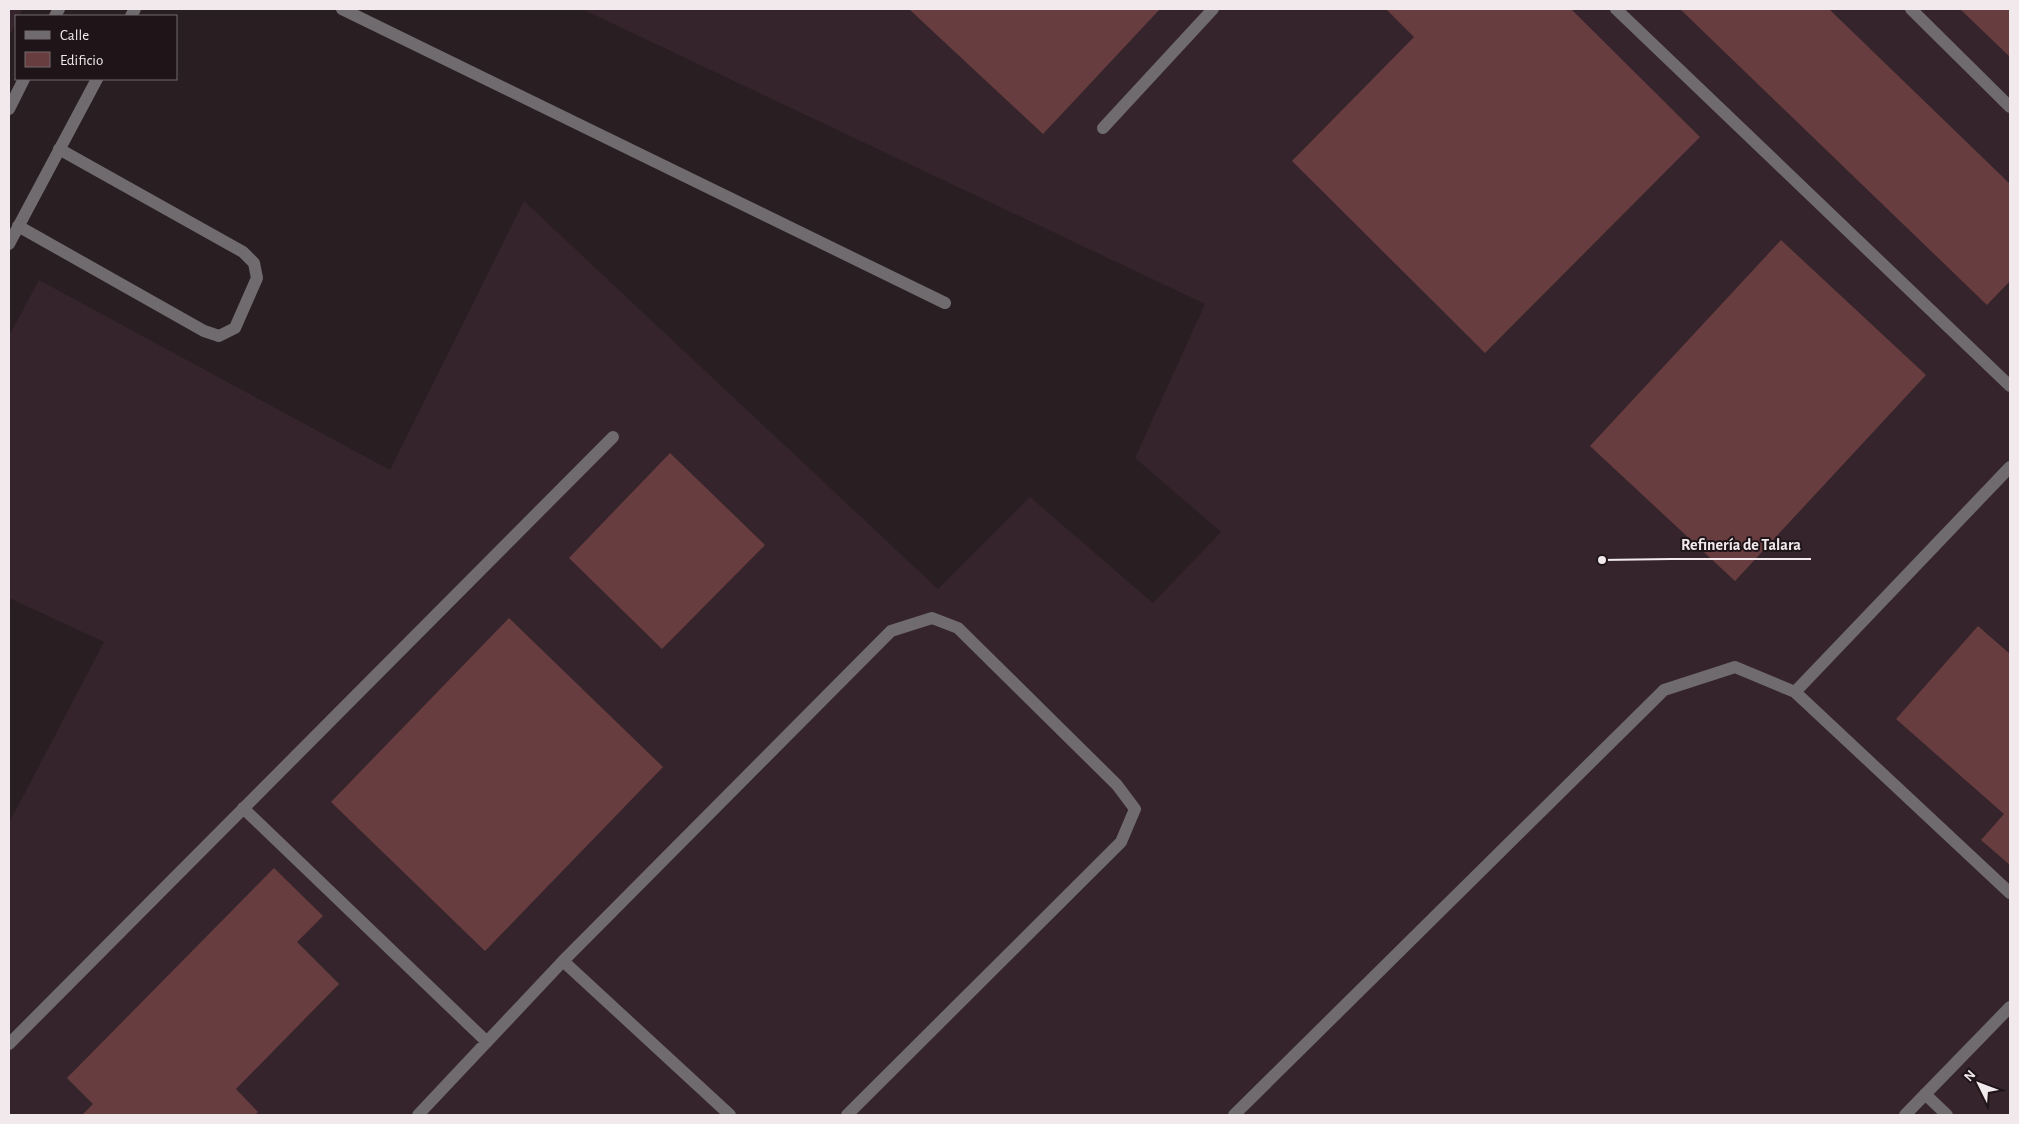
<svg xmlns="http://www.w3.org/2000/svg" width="2019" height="1124" font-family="'Alegreya Sans',sans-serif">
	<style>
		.built { fill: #35242b }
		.building { fill: #683d40 }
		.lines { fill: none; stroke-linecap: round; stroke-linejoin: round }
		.minor { stroke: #6f6b6e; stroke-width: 12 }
		.leader { fill: none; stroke: #f1e9ec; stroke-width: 2 }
		.callout-dot { fill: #f1e9ec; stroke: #1f1519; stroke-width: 2 }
		.callout-label { font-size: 16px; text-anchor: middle; font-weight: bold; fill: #f1e9ec; stroke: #1f1519; stroke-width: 4; stroke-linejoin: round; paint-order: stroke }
	</style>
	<rect width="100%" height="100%" fill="#291e22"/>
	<path class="built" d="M9,9H23L19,16H16V22L9,37Z
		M582,9H2010V1115H9V823L104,642L9,598V336L39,280L390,470L524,201L938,589L1030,497L1153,603L1221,532L1135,458L1205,304Z"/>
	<path class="building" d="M909,9H1160L1043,134Z
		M1386,9H1571L1700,137L1485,353L1292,161L1414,37Z
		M1680,9H1829L2010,184V281L1987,305Z
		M1960,9H2010V57Z
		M1781,240L1926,375L1735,581L1590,446Z
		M670,453L765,545L662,649L569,558Z
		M509,618L663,767L485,951L331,802Z
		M1978,626L2010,654V865L1981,840L2004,814L1896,719Z
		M274,868L323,916L297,942L339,984L236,1089L258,1112L255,1115H82L93,1104L67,1078Z"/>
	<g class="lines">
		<path class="minor" d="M342,9L945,303
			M1616,9L2010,386
			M1911,9L2010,107
			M55,16L59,9
			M131,16L135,9
			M9,109L24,79
			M1103,128L1213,9
			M18,226L204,331L219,336L235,328L257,278L254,263L243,252L59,149
			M9,244L97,79
			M1795,692L2010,467
			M243,808L487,1042
			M563,961L730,1115
			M9,1044L613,437
			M1925,1094L1947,1115
			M418,1115L563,961L891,631L932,618L958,628L1117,785L1135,809L1121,842L847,1115
			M1234,1115L1664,690L1735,667L1795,692L2010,893
			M1905,1115L2010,1007"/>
	</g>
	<path class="leader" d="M1602 560L1671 559H1811"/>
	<circle class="callout-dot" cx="1602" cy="560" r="5"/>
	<g class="callout-label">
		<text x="1741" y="550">Refinería de Talara</text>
	</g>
	<rect width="2019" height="1124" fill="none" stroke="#f1e9ec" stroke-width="20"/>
	<rect x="15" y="15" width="162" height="65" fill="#1f1519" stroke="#736a6d"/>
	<rect x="25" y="31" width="25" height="8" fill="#6f6b6e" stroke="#736a6d"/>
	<text x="60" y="40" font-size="15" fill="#f1e9ec">Calle</text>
	<rect x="25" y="52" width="25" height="15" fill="#683d40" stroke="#736a6d"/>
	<text x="60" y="65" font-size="15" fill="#f1e9ec">Edificio</text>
	<g transform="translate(1979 1084) rotate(312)" stroke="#1f1519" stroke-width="4" paint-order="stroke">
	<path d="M0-4L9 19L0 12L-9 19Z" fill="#f1e9ec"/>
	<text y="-8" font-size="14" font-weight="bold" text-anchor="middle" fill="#f1e9ec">N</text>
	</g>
</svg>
